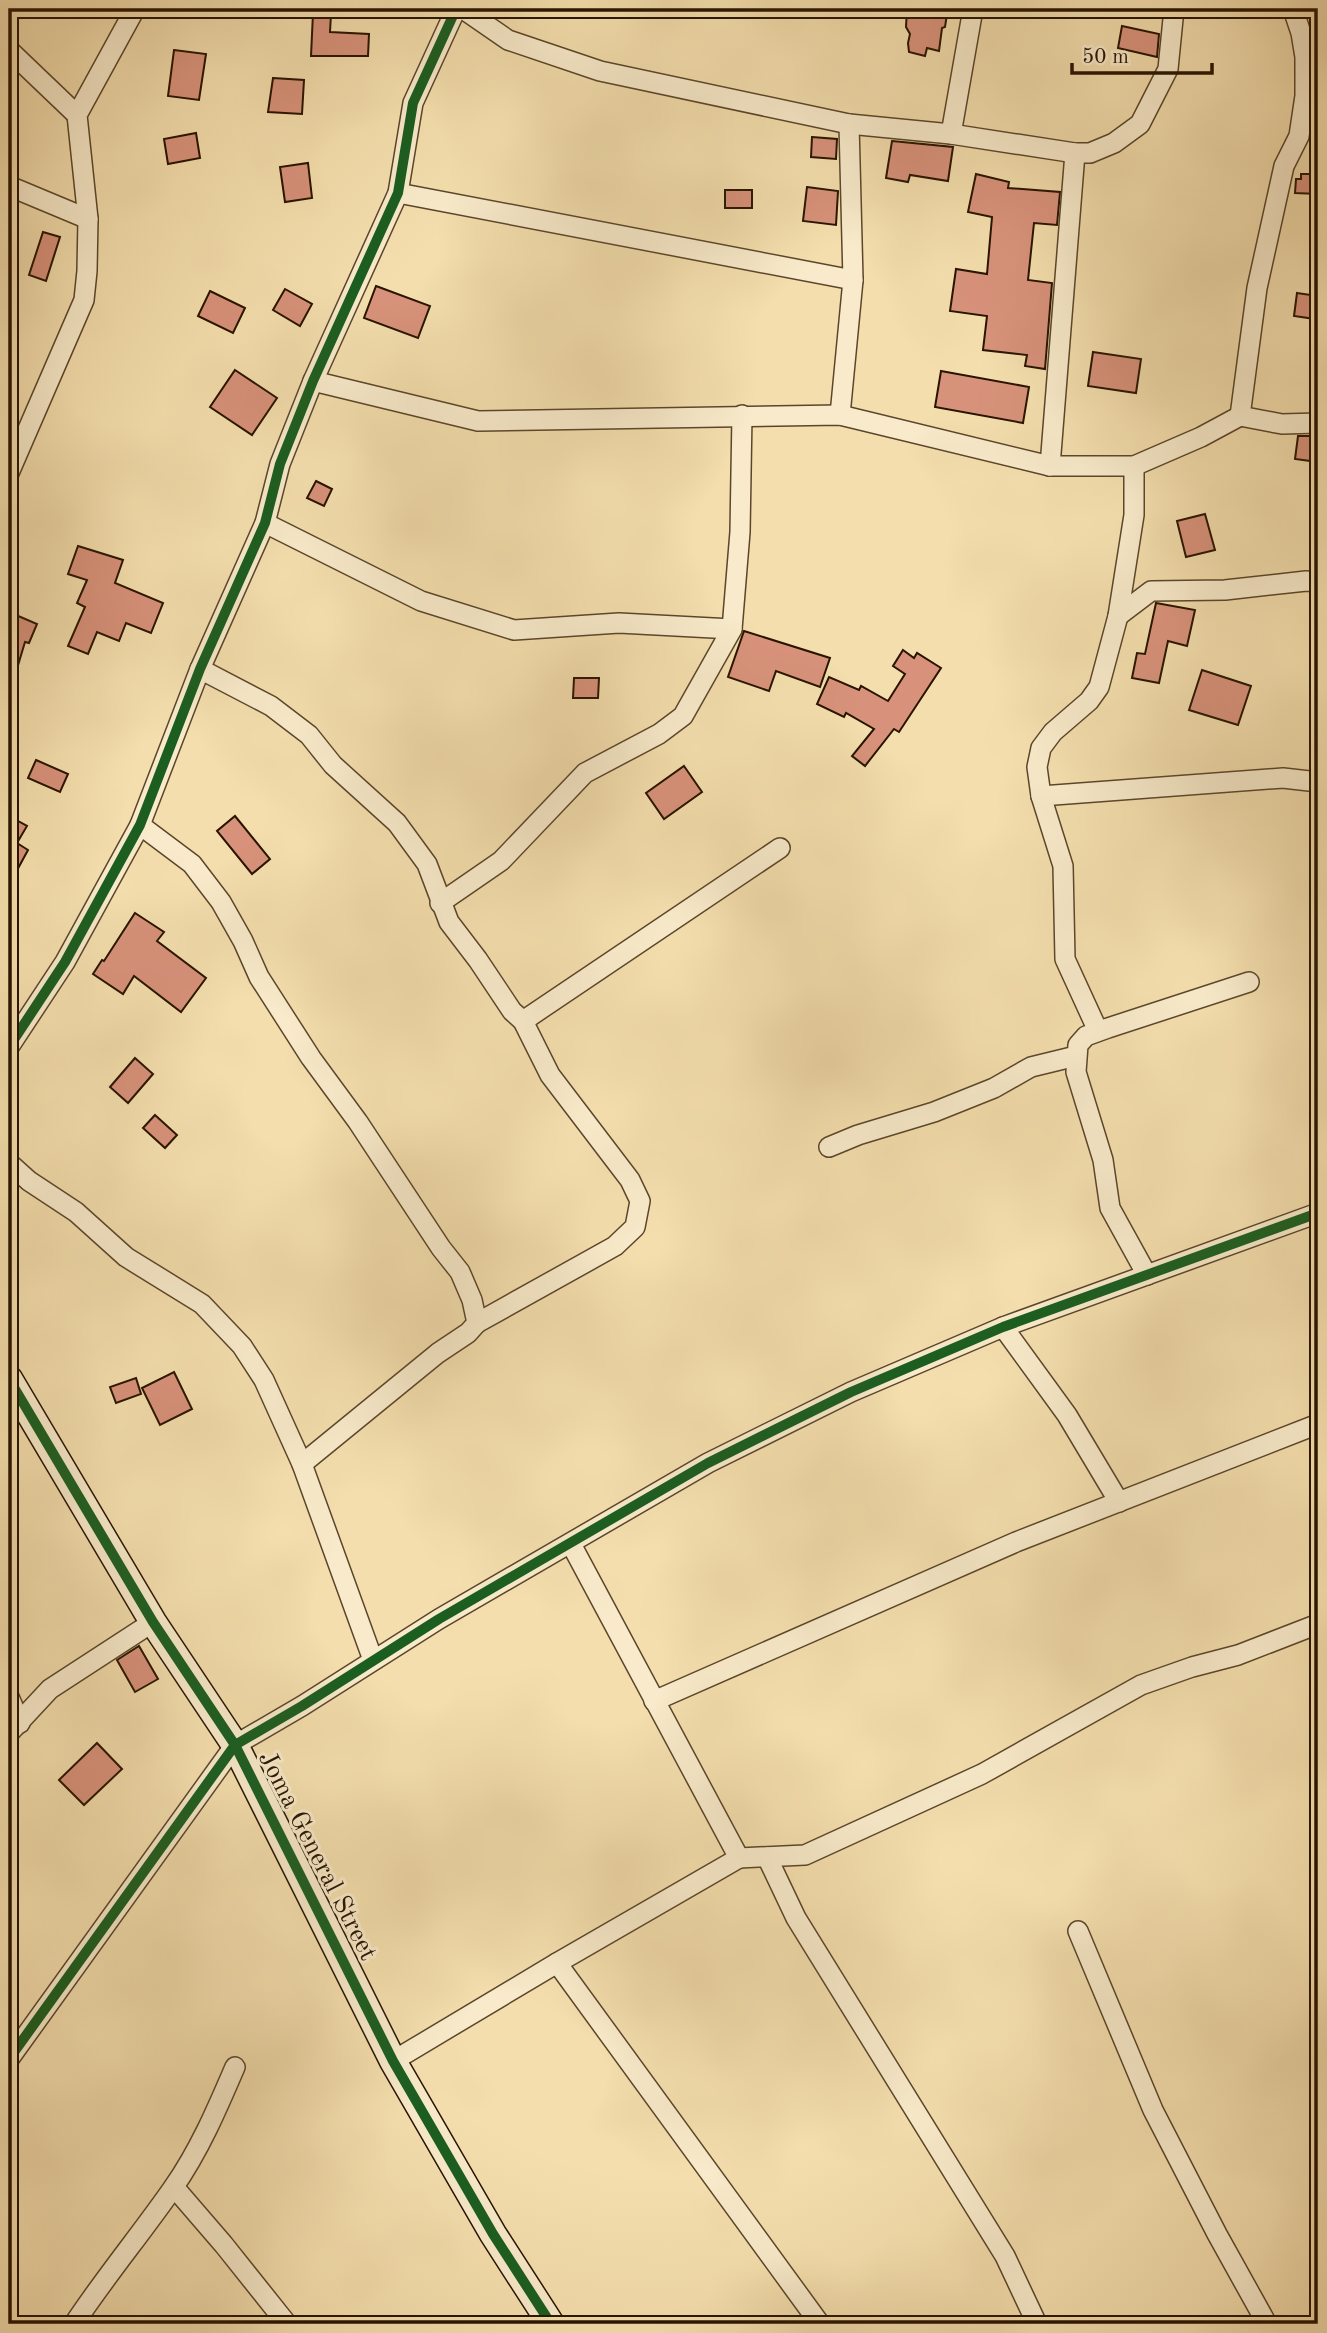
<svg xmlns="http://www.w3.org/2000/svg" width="1327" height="2333" font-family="'Old Standard TT',serif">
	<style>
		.building { fill: #d8927b; stroke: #281400; stroke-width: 2 }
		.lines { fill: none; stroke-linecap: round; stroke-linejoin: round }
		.street-casing { stroke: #5b462b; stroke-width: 22 }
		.secondary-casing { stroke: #281400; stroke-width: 29 }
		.street { stroke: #f8eaca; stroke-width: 19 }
		.secondary { stroke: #f8eaca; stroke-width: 26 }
		.cycleway-casing { stroke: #f8eaca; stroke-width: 15 }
		.cycleway { stroke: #1b5e20; stroke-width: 10 }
		.labels { text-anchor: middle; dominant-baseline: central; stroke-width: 6; stroke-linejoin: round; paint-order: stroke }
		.street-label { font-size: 26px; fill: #281400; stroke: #f8eaca }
	</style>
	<rect width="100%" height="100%" fill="#f4dead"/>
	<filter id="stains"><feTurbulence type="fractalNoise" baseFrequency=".00286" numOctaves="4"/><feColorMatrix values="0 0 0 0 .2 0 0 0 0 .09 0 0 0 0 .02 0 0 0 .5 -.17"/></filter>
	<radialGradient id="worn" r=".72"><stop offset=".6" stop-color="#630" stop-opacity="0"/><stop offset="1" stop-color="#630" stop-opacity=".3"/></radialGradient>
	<g class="building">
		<path d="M907,9H936L947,14L945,27L942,28L939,51L927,48L925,56L909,52L908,43L910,34L906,27Z"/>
		<path d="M313,13L331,14L330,32L369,34L368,56H311Z"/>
		<path d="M1122,26L1159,34L1157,57L1118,48Z"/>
		<path d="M174,50L206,54L199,100L168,96Z"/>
		<path d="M273,78L304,80L302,114L268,112Z"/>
		<path d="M196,133L200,158L168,164L164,139Z"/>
		<path d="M812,137L837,139L836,159L811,157Z"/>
		<path d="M892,141L953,147L948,181L910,175L908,182L886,178Z"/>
		<path d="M308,163L312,198L285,202L280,167Z"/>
		<path d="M976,174L1009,182L1008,188L1060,192L1057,225L1034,223L1028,280L1052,283L1045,369L1025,366L1027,355L983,350L987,316L950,311L956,269L987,274L992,217L968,212Z"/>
		<path d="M1301,174H1318V194L1295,193L1296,179H1301Z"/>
		<path d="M807,187L838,191L836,225L803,221Z"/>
		<rect x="725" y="190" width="27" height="18"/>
		<path d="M43,232L60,237L46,281L29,275Z"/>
		<path d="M376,286L430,306L418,338L364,318Z"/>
		<path d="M285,289L312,304L300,326L273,310Z"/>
		<path d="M210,291L245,308L233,333L198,316Z"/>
		<path d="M1297,293L1318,296L1315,319L1294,316Z"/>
		<path d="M1093,352L1141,359L1136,393L1088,386Z"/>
		<path d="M235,370L277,398L252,435L210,407Z"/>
		<path d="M941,371L1029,387L1023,423L935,407Z"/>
		<path d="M1298,436H1318V462L1295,459Z"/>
		<path d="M316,481L332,489L324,506L307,498Z"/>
		<path d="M1205,514L1215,550L1186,557L1177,521Z"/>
		<path d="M78,546L123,560L115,583L163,603L151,633L126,623L119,641L97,632L88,654L68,646L85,607L77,603L87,580L68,574Z"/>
		<path d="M1156,603L1195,610L1187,646L1168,641L1159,683L1132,678L1137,653L1145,654Z"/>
		<path d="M9,612L37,624L29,643L25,642L13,682H9Z"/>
		<path d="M744,631L830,658L820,687L776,671L769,691L728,677Z"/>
		<path d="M903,650L914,658L917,653L941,668L899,732L894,729L865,766L852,756L874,729L846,713L844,717L817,704L829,677L859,690L861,686L888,701L905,674L893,666Z"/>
		<path d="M1202,670L1251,686L1238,725L1189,710Z"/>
		<path d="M574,678H599L598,698H573Z"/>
		<path d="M36,760L68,774L60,792L28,778Z"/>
		<path d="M684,766L702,792L664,819L646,793Z"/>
		<path d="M9,816L27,826L17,843L28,850L9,885Z"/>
		<path d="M235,816L270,859L252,874L217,831Z"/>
		<path d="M135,913L164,932L157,941L206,978L181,1012L134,976L123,994L93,974L102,960L104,961Z"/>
		<path d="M135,1058L153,1074L128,1103L110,1087Z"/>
		<path d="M155,1115L177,1135L165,1148L143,1128Z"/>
		<path d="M174,1372L192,1409L160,1425L142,1388Z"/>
		<path d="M136,1378L141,1394L116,1403L110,1387Z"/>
		<path d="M139,1646L158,1679L135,1692L117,1660Z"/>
		<path d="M97,1743L122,1769L84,1805L59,1780Z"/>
	</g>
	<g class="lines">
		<defs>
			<g id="street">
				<path d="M463,9L508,40L600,71L849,124L951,134L1075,153H1090L1114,143L1140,124L1168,69L1174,9"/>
				<path d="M9,50L77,115"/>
				<path d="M951,134L973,9"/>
				<path d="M9,186L88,219"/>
				<path d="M398,193L853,280"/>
				<path d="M313,381L478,421L840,415L1050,466H1134L1201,437L1240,416L1282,424L1318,423"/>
				<path d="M840,415L853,280L849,124"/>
				<path d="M1240,416L1257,288L1284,166L1299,136L1305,96V57L1301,33L1293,9"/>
				<path d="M1050,466L1075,153"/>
				<path d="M9,473L84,300L87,271L88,219L77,115L135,9"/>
				<path d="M265,523L421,601L514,630L619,623L732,629"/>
				<path d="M1118,616L1151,591L1225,590L1306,581L1318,582"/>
				<path d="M200,669L271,706L309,735L333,765L397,823L427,864L449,922L478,960L512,1011L523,1021L550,1075L630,1180L640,1201L635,1227L615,1246L477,1323"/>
				<path d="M1041,796L1283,778L1318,782"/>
				<path d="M140,825L192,864L221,902L243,941L259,977L311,1058L358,1122L441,1248L460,1272L472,1300L477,1323L468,1333L438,1353L302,1464"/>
				<path d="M440,903L501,861L585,773L659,734L683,716L732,629L740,532L742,415"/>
				<path d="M523,1021L780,848"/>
				<path d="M1098,1031L1065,959L1063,866L1041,796L1037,767L1041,748L1053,732L1089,701L1099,687L1118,616L1134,515V466"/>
				<path d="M9,1047L65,962L140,825L200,669L265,523L280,464L313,381L398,193L413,103L456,9"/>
				<path d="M829,1147L858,1135L934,1112L994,1088L1031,1067L1076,1056"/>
				<path d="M9,1163L29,1181L76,1212L126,1257L202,1304L242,1346L264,1380L302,1464L373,1660"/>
				<path d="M1147,1275L1110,1208L1103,1160L1076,1072L1078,1045L1086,1036L1108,1028L1249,982"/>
				<path d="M1003,1327L1067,1415L1119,1502"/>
				<path d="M9,1697L20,1723"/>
				<path d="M654,1701L1016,1542L1318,1424"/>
				<path d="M9,1733L50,1689L153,1622"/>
				<path d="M767,1857L796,1918L1005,2256L1037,2324"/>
				<path d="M739,1858L805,1855L982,1774L1141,1685L1192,1667L1238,1655L1318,1624"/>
				<path d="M1078,1931L1153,2110L1217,2234L1267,2324"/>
				<path d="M557,1963L820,2324"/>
				<path d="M9,2059L235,1745L302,1706L439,1619L708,1463L851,1392L1003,1327L1318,1213"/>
				<path d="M393,2061L557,1963L739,1858L571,1544"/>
				<path d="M174,2187L224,2245L287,2324"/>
				<path d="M74,2324C105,2277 141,2234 173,2188C199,2151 217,2109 235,2067"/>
			</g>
			<path id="secondary" d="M9,1379L153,1622L235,1745L393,2061L493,2234L551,2324"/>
		</defs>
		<use href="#street" class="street-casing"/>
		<use href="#secondary" class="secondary-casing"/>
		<use href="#street" class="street"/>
		<use href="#secondary" class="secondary"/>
		<defs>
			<g id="cycleway">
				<path d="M9,1047L65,962L140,825L200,669L265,523L280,464L313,381L398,193L413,103L456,9"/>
				<path d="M9,1379L153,1622L235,1745L393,2061L493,2234L551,2324"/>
				<path d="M9,2059L235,1745L302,1706L439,1619L708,1463L851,1392L1003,1327L1318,1213"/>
			</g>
		</defs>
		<use href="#cycleway" class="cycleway-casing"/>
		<use href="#cycleway" class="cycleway"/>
	</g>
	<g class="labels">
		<g class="street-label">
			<text transform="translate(317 1856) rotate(63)">Joma General Street</text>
		</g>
	</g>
	<rect width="1327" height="2333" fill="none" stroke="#f4dead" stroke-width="35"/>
	<rect x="10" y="10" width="1306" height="2312" fill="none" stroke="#281400" stroke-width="3.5"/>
	<rect x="18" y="18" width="1292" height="2298" fill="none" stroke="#281400" stroke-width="2"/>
	<path d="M1072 63v10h140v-10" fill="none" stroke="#281400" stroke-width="3.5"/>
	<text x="1082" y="63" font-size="21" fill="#281400" stroke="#f8eaca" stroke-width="5" paint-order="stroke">50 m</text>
	<rect width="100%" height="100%" filter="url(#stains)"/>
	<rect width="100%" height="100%" fill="url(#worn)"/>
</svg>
